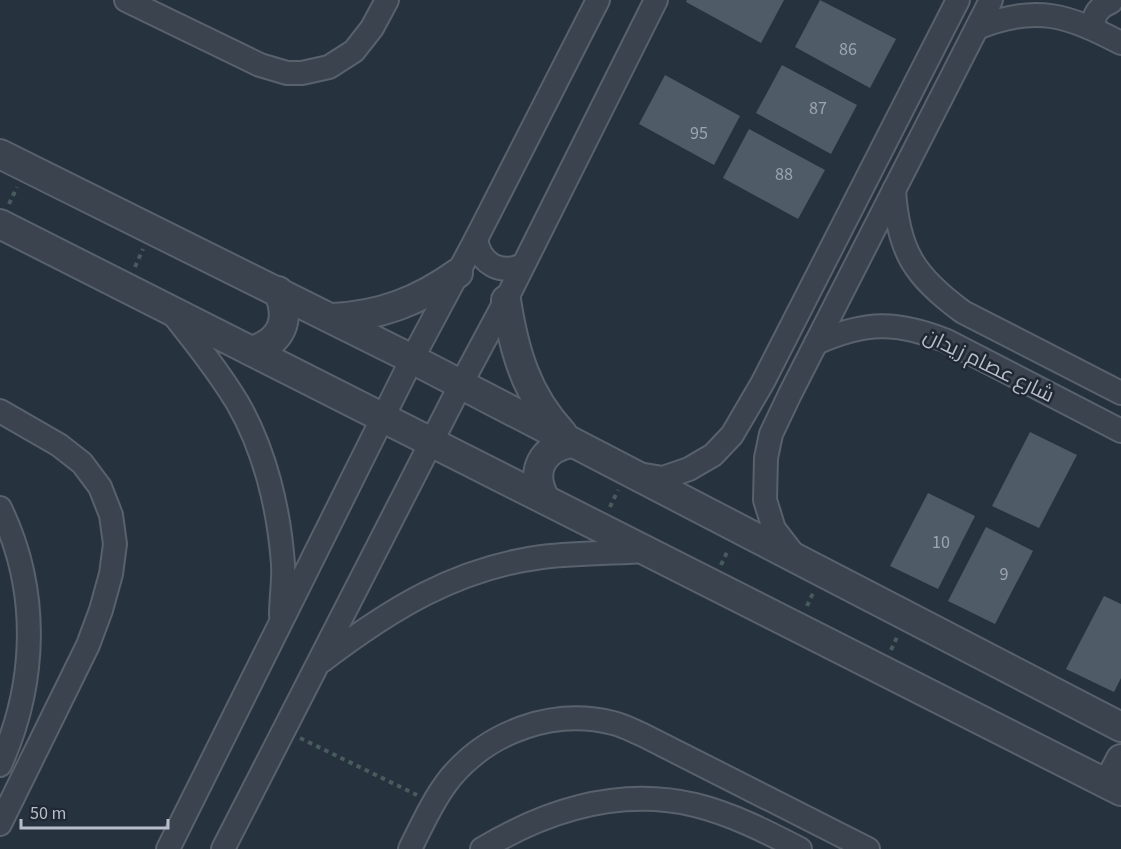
<svg xmlns="http://www.w3.org/2000/svg" width="1121" height="849" font-family="'Source Sans 3',Cairo,sans-serif">
	<style>
		.building { fill: #505b68 }
		.lines { fill: none; stroke-linecap: round; stroke-linejoin: round }
		.minor-casing { stroke: #58616c; stroke-width: 26 }
		.tertiary-casing { stroke: #58616c; stroke-width: 32 }
		.path { stroke: #485c5e; stroke-width: 4; stroke-dasharray: 4.5 4.5; stroke-linecap: butt }
		.minor { stroke: #3a434e; stroke-width: 22 }
		.tertiary { stroke: #3a434e; stroke-width: 28 }
		.labels { text-anchor: middle; dominant-baseline: central; stroke-width: 5; stroke-linejoin: round; paint-order: stroke }
		.number-label { font-size: 18px; fill: #9da5b1 }
		.street-label { font-size: 21px; fill: #b7bec9; stroke: #1f2833 }
	</style>
	<rect width="100%" height="100%" fill="#26323e"/>
	<g class="building">
		<path d="M687,0H784L761,43L686,2Z"/>
		<path d="M820,0L896,39L870,88L795,47Z"/>
		<path d="M782,65L857,105L831,154L756,113Z"/>
		<path d="M665,75L740,116L714,165L639,124Z"/>
		<path d="M749,129L825,170L798,219L723,178Z"/>
		<path d="M1030,432L1077,455L1039,528L992,506Z"/>
		<path d="M928,493L975,516L938,589L890,566Z"/>
		<path d="M986,527L1033,551L995,624L948,601Z"/>
		<path d="M1104,596L1121,604V678L1114,692L1066,669Z"/>
	</g>
	<g class="lines">
		<defs>
			<g id="minor">
				<path d="M126,0L260,65L287,73H302L329,67L354,51L372,28L387,0"/>
				<path d="M977,28C1036,4 1067,15 1121,43"/>
				<path d="M1094,29C1092,16 1098,7 1111,2"/>
				<path d="M894,190C898,251 914,276 963,312L1121,393"/>
				<path d="M476,239C480,264 500,275 523,265"/>
				<path d="M172,313C195,342 218,371 237,402C265,450 279,509 283,564C284,581 281,598 281,615"/>
				<path d="M816,343C866,321 897,321 947,341L1121,431"/>
				<path d="M0,411L59,445L82,463L100,487L111,515L115,544L111,574L101,610L88,645L0,824"/>
				<path d="M638,474L663,478L689,469L713,455L732,435L763,382L958,0"/>
				<path d="M0,508C40,590 37,683 0,765"/>
				<path d="M794,555L774,529L765,500L766,458L771,434L790,394L991,0"/>
				<path d="M322,661C389,610 456,568 542,557C577,553 612,553 647,551"/>
				<path d="M168,849L412,359L476,239L598,0"/>
				<path d="M223,849L461,384L506,300L656,0"/>
				<path d="M410,849C422,825 434,798 451,777C490,731 554,708 613,723C623,725 633,731 643,735L868,849"/>
				<path d="M482,849C547,810 619,787 695,805C732,814 767,832 800,849"/>
			</g>
			<g id="tertiary">
				<path d="M0,154L412,359L1121,727"/>
				<path d="M0,224L1121,791"/>
				<path d="M506,300C514,351 526,394 562,433"/>
				<path d="M332,318C380,316 419,301 458,273"/>
				<path d="M251,351C282,342 291,320 278,291"/>
				<path d="M545,499C530,472 541,448 572,443"/>
				<path d="M1108,784L1121,759"/>
			</g>
		</defs>
		<use href="#minor" class="minor-casing"/>
		<use href="#tertiary" class="tertiary-casing"/>
		<g class="path">
			<path d="M9,204L17,187"/>
			<path d="M135,267L143,249"/>
			<path d="M610,507L618,490"/>
			<path d="M721,565L728,550"/>
			<path d="M807,606L814,591"/>
			<path d="M891,650L898,635"/>
			<path d="M300,738L417,795"/>
		</g>
		<use href="#minor" class="minor"/>
		<use href="#tertiary" class="tertiary"/>
	</g>
	<g class="labels">
		<g class="number-label">
			<text x="848" y="49">86</text>
			<text x="818" y="108">87</text>
			<text x="699" y="133">95</text>
			<text x="784" y="174">88</text>
			<text x="941" y="542">10</text>
			<text x="1004" y="574">9</text>
		</g>
		<g class="street-label">
			<text transform="translate(989 365) rotate(26)">شارع عصام زيدان</text>
		</g>
	</g>
	<path d="M21 819v9h147v-9" fill="none" stroke="#b7bec9" stroke-width="3"/>
	<text x="30" y="819" font-size="18" fill="#b7bec9" stroke="#1f2833" stroke-width="4.5" paint-order="stroke">50 m</text>
</svg>
